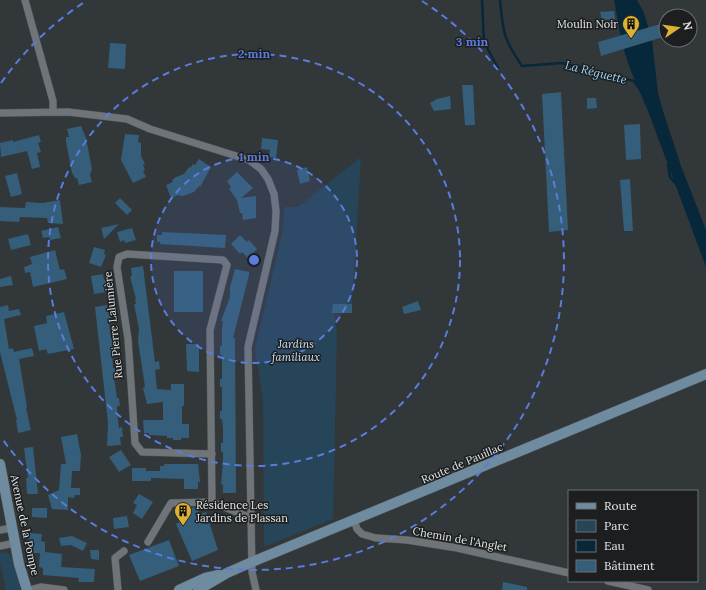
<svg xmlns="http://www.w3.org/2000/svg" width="706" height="590" font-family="Lora,serif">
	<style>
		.green { fill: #274558 }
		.water { fill: #07283b }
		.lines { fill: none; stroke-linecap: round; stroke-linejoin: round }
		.stream { stroke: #07283b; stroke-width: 2.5 }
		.building { fill: #345e79 }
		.street-casing { stroke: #4f5255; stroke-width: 8 }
		.secondary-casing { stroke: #4f5255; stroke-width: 11 }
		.street { stroke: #6f7478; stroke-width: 7 }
		.secondary { stroke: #6e8b9f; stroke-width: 10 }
		.ring { fill: none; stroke: #597cdd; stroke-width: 2; stroke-dasharray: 7 5 }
		.labels { text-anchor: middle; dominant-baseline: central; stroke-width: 3; stroke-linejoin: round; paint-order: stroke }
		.poi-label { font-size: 11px; fill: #e4e7e9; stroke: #1c1e1f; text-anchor: end }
		.street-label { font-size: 11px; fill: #e4e7e9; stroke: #1c1e1f }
		.park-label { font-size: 11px; font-style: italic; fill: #c9e3f6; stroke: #1c1e1f }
		.water-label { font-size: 12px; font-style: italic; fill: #9dd2f7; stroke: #1c1e1f }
		.centre { fill: #597cdd; stroke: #1c1e1f; stroke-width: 2 }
		.ring-label { font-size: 12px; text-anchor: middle; font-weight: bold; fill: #597cdd; stroke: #1c1e1f; stroke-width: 3; stroke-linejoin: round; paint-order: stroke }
	</style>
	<rect width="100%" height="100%" fill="#32373a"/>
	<g class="green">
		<path d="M361,157L352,304H333L337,334L333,519L264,547L263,401L255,349L283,230L284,207H298Z"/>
		<path d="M7,552L13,558L21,590H6L0,563V553Z"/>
	</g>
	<path class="water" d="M614,0H637L644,13L652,40L658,93L664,114L681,166L706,230V267L648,111L630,69L622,44Z"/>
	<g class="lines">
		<g class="stream">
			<path d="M482,0L484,42L498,68"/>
			<path d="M500,0C503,32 503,38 522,66L562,63L634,81L641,91"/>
			<path d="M668,165L670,177L676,184"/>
		</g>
	</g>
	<g class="building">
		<path d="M614,11L615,19L602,20L600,12Z"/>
		<path d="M664,23L663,37L601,56L598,42Z"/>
		<path d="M110,43L126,44L125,69L108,68Z"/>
		<path d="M462,85H473L475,125H465Z"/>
		<path d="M561,92L568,230L549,232L542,94Z"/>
		<path d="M450,96L451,109L434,111L430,103L437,99Z"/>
		<path d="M587,98H596L597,108L587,109Z"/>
		<path d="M640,124L641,159L626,160L624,125Z"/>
		<path d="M81,126L86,138L92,169L90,175L92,182L79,185L77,178H75L72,173L66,142V137H69L67,129Z"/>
		<path d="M125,134L139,135L138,142L141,143V156L145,164L143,165L145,170L143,171L146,177L133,183L121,160Z"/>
		<path d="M39,135L41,142L38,143L41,152L37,153L40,167L32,169L27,151L1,157L0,143L13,140V142Z"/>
		<path d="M262,138L278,140L276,158L269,157L270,150L261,149Z"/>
		<path d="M199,159L211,167L200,187L199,186L194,192L183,196L178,195L171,198L166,185L173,182L172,180L176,177L184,174L189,167L190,168L193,164L195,165Z"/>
		<path d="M307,167L310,181L300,184L297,170Z"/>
		<path d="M237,172L253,188L241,198L256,196V218L243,220L242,213H240L237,200L232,193L229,189L231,187L227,181Z"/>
		<path d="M17,173L22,194L11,197L5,176Z"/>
		<path d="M630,179L633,231H624L620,180Z"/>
		<path d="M120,198L132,210L127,215L115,203Z"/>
		<path d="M60,200L63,224L48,223L47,218L20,217L19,222L0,221V207L25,208L26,202L43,203Z"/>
		<path d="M119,224L104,239L101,228Z"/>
		<path d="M58,227L61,238L50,240L49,237L43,238L41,231Z"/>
		<path d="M132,228L136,240L125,243L124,240L120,242L117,232Z"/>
		<path d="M162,232L226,235L225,248L160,244V242H157V235H162Z"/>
		<path d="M28,234L31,245L11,250L8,239Z"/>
		<path d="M240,235L247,242L249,240L257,249L248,258L242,252L240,254L231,244Z"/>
		<path d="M94,247L105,250L104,254L106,255L101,267L89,263Z"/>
		<path d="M55,250L60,270L64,269L67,279L33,287L30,272L25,273L24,267L32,264L30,257Z"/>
		<path d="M143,266L155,362L159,361L160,369L155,370L157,389L171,390V384H184V406H182V424H189V438H181V440H173V438H167V436L149,435V433H144L143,420H163V402L147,404L143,388L145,387L138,341L139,329L134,304H136L135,299H136L130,277L132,276L131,268Z"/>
		<path d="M235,269L249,272V275L233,338H235L236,493H223V484L221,485L223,460V452H221V443H223V428L222,419H220V411H222V387H220V379H222V355H220V346H222V328L223,321H221L230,297V287Z"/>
		<rect x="174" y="271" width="29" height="41"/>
		<path d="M103,274L104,280L106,279L108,287H105L106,292L94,294L91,276Z"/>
		<path d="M11,276L13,285L0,287V279Z"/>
		<path d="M418,301L421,310L404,314L402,307Z"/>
		<path d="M333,304H352V313H332Z"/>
		<path d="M8,305L9,311L19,309L21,315L4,319L9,349L13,348L14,352L32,348L34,356L19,359L27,407L26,408L31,430L18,433L16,420H17L0,352V307Z"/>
		<path d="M107,305L108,311H110L111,318H109V323L111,339L113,338L114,347H111L112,352L113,368H116L117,376H114L117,398H119L120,406H117V411L119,428L122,427L123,437H120L121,445L107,446L108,423L95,307Z"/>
		<path d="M64,312L74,349L48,354L46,349L39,351L34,326L47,323L46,316Z"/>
		<path d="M186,344H199V372L187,371Z"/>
		<path d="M77,434L81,455L80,471H72L71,488H80V495H75L74,498L68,497V510L52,509L48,495L59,490L61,464H66L61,437Z"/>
		<path d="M33,447L38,494H27L26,478H28L24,448Z"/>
		<path d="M121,450L131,465L119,472L109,457Z"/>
		<path d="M164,464H198L200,482H198V489H184V479L151,478V481H132V468H146V471H160V466H164Z"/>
		<path d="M139,494L153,502L142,519L133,513L137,505L133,503Z"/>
		<path d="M200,507L198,515L206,512L218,550L192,561L176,524L186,519L187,508Z"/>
		<path d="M32,508H47V518L32,517Z"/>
		<path d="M127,516L129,527L114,529L113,518Z"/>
		<path d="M30,533L42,534L41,541L45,542V552L62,554L61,567L95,569L94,582H78L79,578L43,575V568L39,567L40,553H33L34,543L29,542Z"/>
		<path d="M72,536L87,543L83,551L71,545L61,546L59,538Z"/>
		<path d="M169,540L179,566L140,581L129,555Z"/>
		<path d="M90,550H99V560L91,559Z"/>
		<path d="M503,582L527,587V590H502Z"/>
	</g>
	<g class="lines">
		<defs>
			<g id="street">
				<path d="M25,0L53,101V112"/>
				<path d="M0,113L68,112L127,119L150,129L249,160L261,169L268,179L274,194L276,211L275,231L248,347L252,572L256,590"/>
				<path d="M212,454L142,452L135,443L128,339L117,267L119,257L127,254L223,260L227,265L210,330L212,502L251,518"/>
				<path d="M354,520L357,529L362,534L376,538L407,540L457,548L569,573"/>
				<path d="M0,530L12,528"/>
				<path d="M148,542L171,503L212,502"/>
				<path d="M0,546L15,543"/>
				<path d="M608,581L648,590"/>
				<path d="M30,590L41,587L64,590"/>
				<path d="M118,590L115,558L124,551"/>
			</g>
			<g id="secondary">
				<path d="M0,464L19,564L27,590"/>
				<path d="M179,590L205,578L219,575"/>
				<path d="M198,590L227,573L252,562L706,374"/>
			</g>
		</defs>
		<use href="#street" class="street-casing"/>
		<use href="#secondary" class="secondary-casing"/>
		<use href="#street" class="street"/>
		<use href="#secondary" class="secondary"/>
	</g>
	<circle cx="254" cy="260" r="103" fill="#597cdd" fill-opacity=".12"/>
	<g class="ring">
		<circle cx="254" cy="260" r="103"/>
		<circle cx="254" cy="260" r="206"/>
		<path d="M1 83A309 309 0 0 1 86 1M422 1A309 309 0 1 1 1 437"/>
	</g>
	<defs>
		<symbol id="building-pin" viewBox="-11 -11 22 30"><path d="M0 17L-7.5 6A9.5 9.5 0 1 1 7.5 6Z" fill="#ddb133" stroke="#1c1e1f"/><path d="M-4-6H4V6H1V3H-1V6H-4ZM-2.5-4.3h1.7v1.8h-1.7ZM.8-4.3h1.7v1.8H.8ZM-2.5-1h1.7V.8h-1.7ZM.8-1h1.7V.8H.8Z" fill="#111"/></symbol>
	</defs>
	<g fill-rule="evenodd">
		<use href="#building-pin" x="621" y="14" width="20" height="27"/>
		<use href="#building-pin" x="173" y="501" width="20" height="27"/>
	</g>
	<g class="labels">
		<g class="poi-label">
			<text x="618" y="24">Moulin Noir</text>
			<text x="196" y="505" text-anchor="start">Résidence Les<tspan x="196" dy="13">Jardins de Plassan</tspan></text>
		</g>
		<g class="street-label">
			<text transform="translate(113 325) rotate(-96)">Rue Pierre Lalumière</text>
			<text transform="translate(462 463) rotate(-23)">Route de Pauillac</text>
			<text transform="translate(25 525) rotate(78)">Avenue de la Pompe</text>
			<text transform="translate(460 539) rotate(10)">Chemin de l'Anglet</text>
		</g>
		<g class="park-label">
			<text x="296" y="344">Jardins<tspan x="296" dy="13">familiaux</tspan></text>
		</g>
		<g class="water-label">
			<text transform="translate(596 72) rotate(14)">La Réguette</text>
		</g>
	</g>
	<circle cx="254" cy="260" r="6" class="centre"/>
	<g class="ring-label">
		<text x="472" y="46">3 min</text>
		<text x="254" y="58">2 min</text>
		<text x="254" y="161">1 min</text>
	</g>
	<rect x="568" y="490" width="130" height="92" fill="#1c1e1f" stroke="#6c6e70"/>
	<rect x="576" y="503" width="20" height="6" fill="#6e8b9f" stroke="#6c6e70"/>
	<text x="604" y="510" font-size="12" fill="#e4e7e9">Route</text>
	<rect x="576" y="520" width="20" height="12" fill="#274558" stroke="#6c6e70"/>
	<text x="604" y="530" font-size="12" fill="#e4e7e9">Parc</text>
	<rect x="576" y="540" width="20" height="12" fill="#07283b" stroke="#6c6e70"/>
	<text x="604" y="550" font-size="12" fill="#e4e7e9">Eau</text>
	<rect x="576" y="560" width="20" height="12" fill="#345e79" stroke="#6c6e70"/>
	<text x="604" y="570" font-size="12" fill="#e4e7e9">Bâtiment</text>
	<g transform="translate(678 28) rotate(77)"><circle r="19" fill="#1c1e1f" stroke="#6c6e70"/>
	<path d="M0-3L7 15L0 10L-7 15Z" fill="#ddb133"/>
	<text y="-6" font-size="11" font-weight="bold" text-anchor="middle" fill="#e4e7e9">N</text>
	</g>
</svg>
